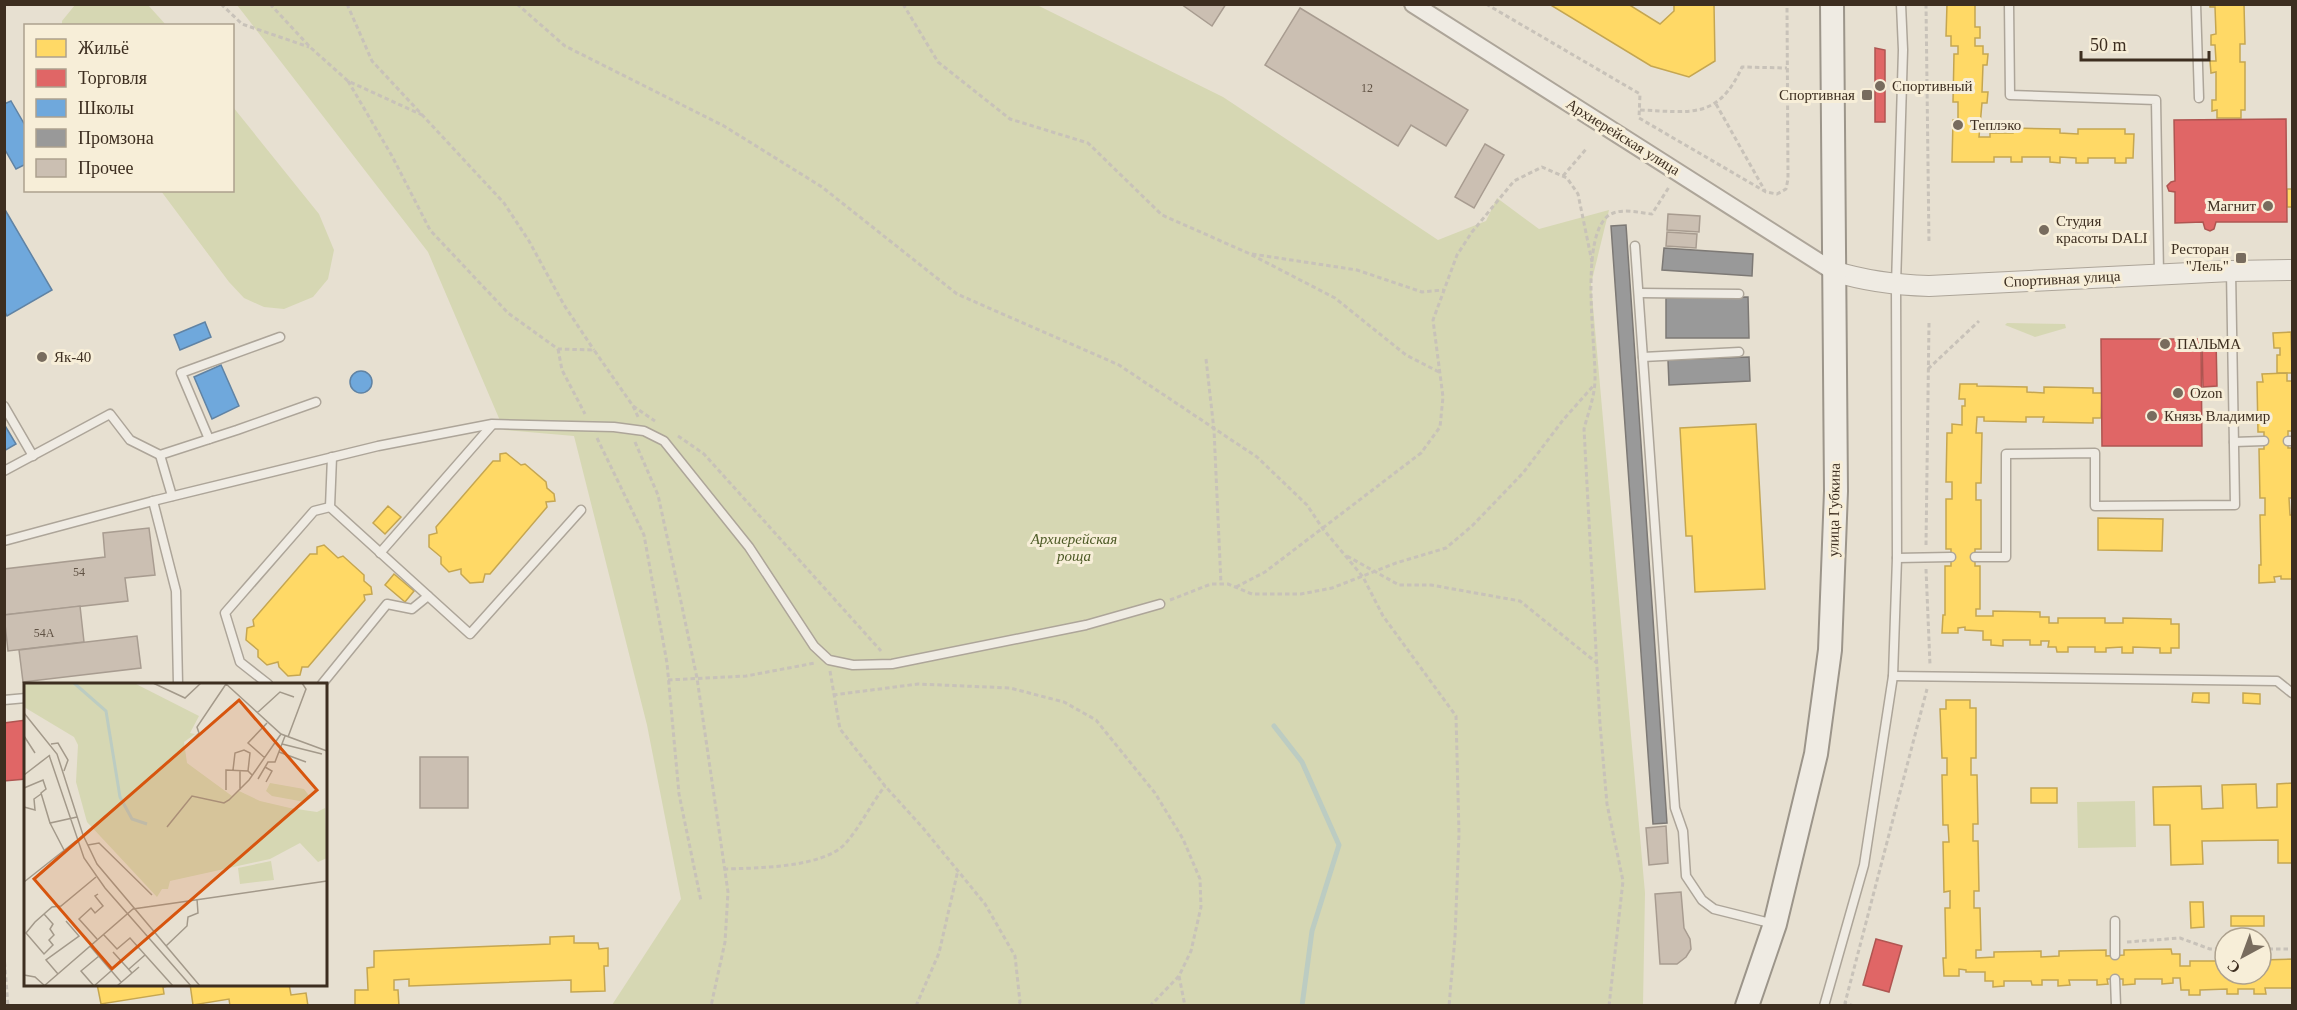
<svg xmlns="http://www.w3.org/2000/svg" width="2297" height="1010" font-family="Georgia,serif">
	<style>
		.green { fill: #d6d7b3 }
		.homes { fill: #ffd966; stroke: #c5a651; stroke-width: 1.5 }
		.shops { fill: #e06666; stroke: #af5551; stroke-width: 1.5 }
		.schools { fill: #6fa8dc; stroke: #6083a4; stroke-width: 1.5 }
		.industry { fill: #999; stroke: #7d7975; stroke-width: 1.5 }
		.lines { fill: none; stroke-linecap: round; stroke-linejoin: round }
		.stream { stroke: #bcccc2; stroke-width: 5 }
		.building { fill: #cbbfb2; stroke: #a89c90; stroke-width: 1.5 }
		.service-casing { stroke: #ada599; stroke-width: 11 }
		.minor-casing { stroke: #ada599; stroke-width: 20 }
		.tertiary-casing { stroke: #ada599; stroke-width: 22 }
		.secondary-casing { stroke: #9c958a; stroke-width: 26 }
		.path { stroke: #c8c2b9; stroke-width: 3; stroke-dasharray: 4.5 3; stroke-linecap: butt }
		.service { stroke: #efebe3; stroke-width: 8 }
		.minor { stroke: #efebe3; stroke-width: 16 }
		.tertiary { stroke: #efebe3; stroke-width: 20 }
		.secondary { stroke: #efebe3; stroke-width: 22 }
		.poi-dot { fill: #786c5e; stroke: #f7eed8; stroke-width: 2 }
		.labels { text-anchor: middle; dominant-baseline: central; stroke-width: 6; stroke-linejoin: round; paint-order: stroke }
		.number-label { font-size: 12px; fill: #605244 }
		.poi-label { font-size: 15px; fill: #3d2e20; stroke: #f7eed8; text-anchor: start }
		.street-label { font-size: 15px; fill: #3d2e20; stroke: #f7eed8 }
		.park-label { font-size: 15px; font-style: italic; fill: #4d5a26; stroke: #f7eed8 }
		.inset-river { fill: none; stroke: #bcccc2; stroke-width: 3 }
		.inset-road { fill: none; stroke: #a3998a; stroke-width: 1.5 }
		.view { fill: #d7550e; fill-opacity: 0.15; stroke: #d7550e; stroke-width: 3 }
		.inset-edge { fill: none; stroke: #3d2e20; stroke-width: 3 }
	</style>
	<rect width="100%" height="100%" fill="#e7e0d1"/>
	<g class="green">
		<path d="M75,5H148L166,25H62V21Z"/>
		<path d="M237,5H1037L1223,97L1438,240L1486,221L1497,198L1539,229L1609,210L1591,284L1645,893L1643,1005H612L681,899L647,725L574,436L504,430L428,252Z"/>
		<path d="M233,107L319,214L334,250L328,279L313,297L284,309L264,307L244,298L229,282L161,191L232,190Z"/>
		<path d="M2007,323L2065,324L2066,328L2035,337L2005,325Z"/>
		<path d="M2135,801L2136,847L2078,848L2077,802Z"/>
	</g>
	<g class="homes">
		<path d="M1549,4H1628L1660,24L1674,11V4H1714L1715,61L1689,77L1651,66Z"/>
		<path d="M1947,4H1975V27H1980V38H1975V46H1983V54H1988L1987,65H1983L1982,92H1988L1987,103H1982L1979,137H1990V133H2013V128L2060,129V133L2078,134V129H2125V134H2134L2133,158H2126V163H2115V158H2088V163H2076V158L2060,157V163L2050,162V157H2022V162H2011V157H1994V162H1952L1953,120H1958V102H1953L1954,54H1958V46H1951V36H1946Z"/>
		<path d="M2210,4H2244L2245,44H2240V62H2245V110H2241V118H2217V110L2212,111V100H2216V72L2211,73L2210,61H2216L2215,45H2211V35L2216,34L2215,7H2210Z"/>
		<rect x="2287" y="189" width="5" height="18"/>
		<path d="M2291,332L2292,373H2277V355H2280V348H2274L2273,333Z"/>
		<path d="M2287,373V381H2292V431H2288V448H2292V498H2289L2290,515H2292V579H2281V576L2274,577L2275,582L2259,583V565H2261L2260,515H2265V498H2260L2259,449H2264V432H2258L2257,382H2263L2262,374Z"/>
		<path d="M1960,384H1977V386L2027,387V392L2044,393V387L2093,388V393H2102L2101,418H2093V423L2043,422L2044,417H2026V422L1984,421V417H1977L1976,433H1982L1981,483H1976V500H1981V549H1975V566H1980V609H1976V616H1993V611L2040,612V617H2049V623H2058V618H2105V623H2123V618L2171,619V624H2179V648H2171V653H2160V648L2133,647V653H2122V647L2106,648V652H2095V647H2068V652H2057L2056,647H2048L2049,641H2041V645H2030V640H2003V646L1991,645V640H1983V631L1965,630V627L1958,628V633H1942L1943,615H1945V566H1951V549H1946V499H1952V482H1946L1947,433H1952V424L1962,425V406H1965V399H1959Z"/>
		<path d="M1756,424L1765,589L1695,592L1692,536H1686L1680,428Z"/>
		<path d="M506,453L521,465L525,464L546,482L547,488L554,494L555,501L546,502L547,507L490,574H485L483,582L470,583L461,574V569L449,572L441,564V557L429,547V535L437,533L436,527L493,461H500V454Z"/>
		<path d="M388,506L401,517L385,534L373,523Z"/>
		<path d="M2098,518L2163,519L2162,551L2098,550Z"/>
		<path d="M324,545L338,558L343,556L364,575V581L371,587L372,594L364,595L365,600L308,667H302L300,675L288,676L279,667L278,662L267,665L258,657V650L246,640L247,628L254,626L253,620L310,554H317V547Z"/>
		<path d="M394,574L414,591L405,602L385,585Z"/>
		<path d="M2193,693H2209V703L2192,702Z"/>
		<path d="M2243,693L2260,694V704L2243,703Z"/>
		<path d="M1946,700H1970V708H1976V758H1971V775H1977L1978,824H1973V841H1978L1979,891H1974V908H1980L1981,950H1976V958L1994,957V952L2041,951V957L2059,956V951L2106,950V956L2124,955V950L2171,949L2172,954H2180V966H2190V961H2225V974H2261V960L2292,959V988H2265L2266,994H2254V989H2238V994H2227V989L2200,990V995H2189V990H2181L2180,978H2173V983L2162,984V979H2135V984L2123,985V979H2107L2108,984L2097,985V980H2069L2070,985L2058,986V980H2042V985H2032L2031,981H2004V986L1993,987V981H1985V972H1966V970L1959,969V976H1944L1943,958H1946L1945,908H1950V891L1944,892L1943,842H1949L1948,825H1943L1942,775H1947V758H1942L1940,709H1946Z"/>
		<path d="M2292,783V863H2278V840L2202,841L2203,864L2171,865L2170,825H2154L2153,787L2201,786L2202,809L2223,808L2222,785L2256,784L2257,808L2277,807V784Z"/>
		<rect x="2031" y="788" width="26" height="15"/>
		<path d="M2190,902H2203L2204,927L2191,928Z"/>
		<rect x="2231" y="916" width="33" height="10"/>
		<path d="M574,936V943H598L599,949L608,948V966H604L605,991L571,992V980L409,986V979L394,980V990H398L399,1006H355V990H368L367,968L374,967V951L550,944V937Z"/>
		<path d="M97,984H178L163,987L164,994L101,1004Z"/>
		<path d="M190,984H289L291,995L306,993L308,1006H230L229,999L193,1005Z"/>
	</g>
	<g class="shops">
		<path d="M1875,48L1885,50V122H1875Z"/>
		<path d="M2286,119L2287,222H2216L2214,229L2210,231L2205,229L2203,222L2175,223V192L2169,191L2167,186L2171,182L2175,181L2174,120Z"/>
		<path d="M2202,338H2216L2217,386L2203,387Z"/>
		<path d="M2101,339H2201L2202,446H2102Z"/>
		<path d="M26,720V779L4,781V723Z"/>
		<path d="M1876,939L1902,946L1889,992L1863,985Z"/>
	</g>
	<g class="schools">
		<path d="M11,101L26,127V164L16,169L4,148V104Z"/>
		<path d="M4,208L52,290L7,316L4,310Z"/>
		<path d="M205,322L211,337L180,350L174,335Z"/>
		<path d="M221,365L239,406L212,419L194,377Z"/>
		<circle cx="361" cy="382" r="11"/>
		<path d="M4,424L16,444L4,451Z"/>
	</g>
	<g class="industry">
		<path d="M1626,225L1667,823L1653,824L1611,226Z"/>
		<path d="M1664,248L1753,254L1752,276L1662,270Z"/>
		<path d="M1748,297L1749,338H1666V298Z"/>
		<path d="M1749,357L1750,381L1669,385L1668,360Z"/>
	</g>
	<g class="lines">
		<path class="stream" d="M1274,726L1302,762L1339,845L1312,931L1302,1006"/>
	</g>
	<g class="building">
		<path d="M1181,4H1226L1212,26Z"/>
		<path d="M1300,8L1468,110L1446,146L1411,125L1398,146L1265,65Z"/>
		<path d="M1485,144L1504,155L1474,208L1455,197Z"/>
		<path d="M1668,214L1700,216L1699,232L1667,230Z"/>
		<path d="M1667,232L1697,234L1696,248L1666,246Z"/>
		<path d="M149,528L155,575L125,578L128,601L4,615V569L105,557L103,533Z"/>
		<path d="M80,606L84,642L8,651L4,615Z"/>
		<path d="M137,636L141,668L23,682L19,650Z"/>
		<rect x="420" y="757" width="48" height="51"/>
		<path d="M1666,826L1668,863L1649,865L1646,828Z"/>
		<path d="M1681,892L1684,928L1690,939L1691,949L1686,957L1677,964H1660L1655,894Z"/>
	</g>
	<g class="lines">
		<defs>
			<g id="service">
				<path d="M2009,4L2010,95L2156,100L2159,275"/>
				<path d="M2196,4L2199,98"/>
				<path d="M1635,246L1675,808L1683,831L1686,876L1702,900L1714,909L1774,924"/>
				<path d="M1639,293L1739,294"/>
				<path d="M1643,357L1739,352"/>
				<path d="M4,406L33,456"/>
				<path d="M209,439L181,373L280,337"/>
				<path d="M2288,441H2292"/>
				<path d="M2234,442L2264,441"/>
				<path d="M160,455L172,496"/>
				<path d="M332,457L330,507L470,634L581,510"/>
				<path d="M4,471L110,414L130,440L160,455L237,430L316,402"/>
				<path d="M153,501L176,591L178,684"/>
				<path d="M4,541L153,501L378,446L492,424L614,427L644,431L664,441L749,547L814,646L829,660L853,665L892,664L1086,625L1160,604"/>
				<path d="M380,553L492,425"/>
				<path d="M1975,557H2006V454L2095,453V506L2235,505L2231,271"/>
				<path d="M1897,558L1951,557"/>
				<path d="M1893,676L2277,681L2292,693"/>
				<path d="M268,684L240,662L225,613L314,511L330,507"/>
				<path d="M322,684L387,604L412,609L428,596"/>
				<path d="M4,700L26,698"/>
				<path d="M2115,921V955"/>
				<path d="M2115,979L2116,1006"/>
				<path d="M1824,1006L1864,865L1893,676L1897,558L1896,285L1903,50L1901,4"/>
			</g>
			<path id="minor" d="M1413,4L1833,271"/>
			<path id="tertiary" d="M1833,271C1865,281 1895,285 1929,286L2231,271L2292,270"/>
			<path id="secondary" d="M1747,1006L1775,924L1816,754L1830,650L1836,491L1832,4"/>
		</defs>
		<use href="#service" class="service-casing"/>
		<use href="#minor" class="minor-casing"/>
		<use href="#tertiary" class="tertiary-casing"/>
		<use href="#secondary" class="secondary-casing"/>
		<g class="path">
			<path d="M221,4L242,24L309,47"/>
			<path d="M270,4L311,48L348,81L422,115"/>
			<path d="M347,4L372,61L504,203L529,241L564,305L594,350"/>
			<path d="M517,4L565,46L724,126L822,187L957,294L1119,365L1257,457L1307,505L1323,529L1363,577L1383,616L1456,716L1459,834L1455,937L1449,1006"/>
			<path d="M903,4L938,62L1010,119L1088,143L1162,215L1248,253L1335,298L1406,355L1439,372"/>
			<path d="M1486,4L1640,94L1639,118L1766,192L1777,194L1786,189L1788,179L1787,4"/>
			<path d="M1926,4L1929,244"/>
			<path d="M348,81L392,156L430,230L508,313L558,349L594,350L633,406L639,419"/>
			<path d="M1716,104L1765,191"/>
			<path d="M1640,110C1691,112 1718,120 1742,67L1787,68"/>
			<path d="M1563,176L1587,148"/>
			<path d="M1252,254L1357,270L1422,292L1443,290"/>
			<path d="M558,349L562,370L585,414"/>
			<path d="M1206,359L1214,430L1221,584"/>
			<path d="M1928,369L1979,321"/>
			<path d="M633,406L655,421"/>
			<path d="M678,436L704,454L881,651"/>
			<path d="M597,438L644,535L667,663L679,794L701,901"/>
			<path d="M635,442L658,495L676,578L697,678L728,892L725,942L711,1006"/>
			<path d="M1926,545L1929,322"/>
			<path d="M1347,556L1399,585H1431L1520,601L1597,663"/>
			<path d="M1926,569L1930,665"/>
			<path d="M1236,587L1265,572L1421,453L1440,427L1443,397L1433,320L1457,255L1472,232L1514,181L1542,167L1567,178L1578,194L1592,262"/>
			<path d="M1170,600L1211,584H1228L1252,594H1301L1332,588L1396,563L1446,548L1472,526L1523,473L1563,420L1594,385"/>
			<path d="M830,671L840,729L885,786L923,828L985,904L1015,956L1020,1002L1018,1006"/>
			<path d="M668,680L746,676L815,663"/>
			<path d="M833,695L918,684L1010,688L1064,702L1096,720L1155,793L1183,839L1200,879L1201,907L1191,951L1179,976L1150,1006"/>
			<path d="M724,869C756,868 822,868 845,844C860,827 871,804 885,786"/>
			<path d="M2127,942L2180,938L2210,949H2225"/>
			<path d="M2261,949H2292"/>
			<path d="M4,955L8,1006"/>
			<path d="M1179,976L1185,1006"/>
			<path d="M916,1006L939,953L958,870"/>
			<path d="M1609,1006L1623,881L1607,804L1600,724L1584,429C1588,413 1595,396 1595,379C1596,346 1578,231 1611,214C1623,208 1640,213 1652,214L1669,187"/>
			<path d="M1854,1006L1845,1003L1927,689"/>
		</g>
		<use href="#service" class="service"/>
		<use href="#minor" class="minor"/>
		<use href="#tertiary" class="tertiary"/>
		<use href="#secondary" class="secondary"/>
	</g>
	<g class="poi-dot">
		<circle cx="1880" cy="86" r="6"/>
		<rect x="1861" y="89" width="12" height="12" rx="3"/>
		<circle cx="1958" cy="125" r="6"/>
		<circle cx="2268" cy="206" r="6"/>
		<circle cx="2044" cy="230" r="6"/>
		<rect x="2235" y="252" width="12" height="12" rx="3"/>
		<circle cx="2165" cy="344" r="6"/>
		<circle cx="42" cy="357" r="6"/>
		<circle cx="2178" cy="393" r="6"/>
		<circle cx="2152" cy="416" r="6"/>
	</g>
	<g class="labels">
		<g class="number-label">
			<text x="1367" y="88">12</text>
			<text x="79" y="572">54</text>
			<text x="44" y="633">54А</text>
		</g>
		<g class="poi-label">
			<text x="1892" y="86">Спортивный</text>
			<text x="1855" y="95" text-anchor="end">Спортивная</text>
			<text x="1970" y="125">Теплэко</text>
			<text x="2256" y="206" text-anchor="end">Магнит</text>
			<text x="2056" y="221">Студия<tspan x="2056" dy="17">красоты DALI</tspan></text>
			<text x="2229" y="249" text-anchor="end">Ресторан<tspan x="2229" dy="17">"Лель"</tspan></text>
			<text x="2177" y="344">ПАЛЬМА</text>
			<text x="54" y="357">Як-40</text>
			<text x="2190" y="393">Ozon</text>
			<text x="2164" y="416">Князь Владимир</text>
		</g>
		<g class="street-label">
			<text transform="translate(1623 137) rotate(32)">Архиерейская улица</text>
			<text transform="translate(2062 279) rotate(-3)">Спортивная улица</text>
			<text transform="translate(1834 510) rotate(-89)">улица Губкина</text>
		</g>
		<g class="park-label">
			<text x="1074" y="539">Архиерейская<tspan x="1074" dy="17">роща</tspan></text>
		</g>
	</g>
	<g transform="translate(24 683)">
		<rect width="303" height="303" fill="#e7e0d1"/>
		<path d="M0,0H110L175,33L166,50L171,51L160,59L163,80L208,113L215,108L236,118L266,125L293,129L301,125L303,175L294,179L276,160L246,176L146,198L144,206H138L133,214L63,139L52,99L54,62L50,54L0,24ZM246,100L280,106L286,114L281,119L248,113L242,108ZM247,178L250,197L216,201L214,185Z" fill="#d6d7b3"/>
		<path class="inset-river" d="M50,0L82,28L96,114L108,136L123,141"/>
		<path class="inset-road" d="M129,0L161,15L177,0M201,0L257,51L303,68M0,30L33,71L59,152L73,181L176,303M233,30L256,9L270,14M0,53L11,70M264,54L282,6L278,0M27,61L34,60L44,77L40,88M164,61L175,50L173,44L202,1M258,61L298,71M255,69L282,79M25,72L60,175L81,205L167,303M241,75L224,60L243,40M241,84L248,88L242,99M209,87L211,70L220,67L226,70L224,88M216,88V107M0,92L26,72M234,96L244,79H251L261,53M0,105L19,97L22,106L17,110L26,140L53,134M202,107V87L224,88L228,92M0,124L11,127L10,116L17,111M26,140L40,167M143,144L168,113L200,120L205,117L225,97L257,51M64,162L75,160L128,212M0,199L52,158M20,231L29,241L26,246L30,252L25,257L29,262L20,271L2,250L11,239L28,224L37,223L72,194M79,251L93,266L106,255L149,303M73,256L55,236L67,225L71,230L79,223L71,213L74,211M66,263L97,299M142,263L163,243L164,234L174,230L173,216M89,269L108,290M105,286L121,272M34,291L22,277L55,253L42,238M0,292L11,294L21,303M20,303L109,226L303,198M70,303L57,288L75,273M70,303L87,288M93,303L115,284"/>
		<path class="view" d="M215,17L293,107L88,286L10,196Z"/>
		<rect width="303" height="303" class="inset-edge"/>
	</g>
	<rect width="2297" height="1010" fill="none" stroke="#3d2e20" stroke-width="12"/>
	<rect x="24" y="24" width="210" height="168" fill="#f7eed8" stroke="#ada18e" stroke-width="1.5"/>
	<rect x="36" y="39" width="30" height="18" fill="#ffd966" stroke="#ada18e" stroke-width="1.5"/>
	<text x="78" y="54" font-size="18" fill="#3d2e20">Жильё</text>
	<rect x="36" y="69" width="30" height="18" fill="#e06666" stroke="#ada18e" stroke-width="1.5"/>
	<text x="78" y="84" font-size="18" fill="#3d2e20">Торговля</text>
	<rect x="36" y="99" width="30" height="18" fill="#6fa8dc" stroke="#ada18e" stroke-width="1.5"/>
	<text x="78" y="114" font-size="18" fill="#3d2e20">Школы</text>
	<rect x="36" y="129" width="30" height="18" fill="#999999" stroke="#ada18e" stroke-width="1.5"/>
	<text x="78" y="144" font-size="18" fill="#3d2e20">Промзона</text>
	<rect x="36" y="159" width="30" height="18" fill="#cbbfb2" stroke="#ada18e" stroke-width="1.5"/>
	<text x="78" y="174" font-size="18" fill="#3d2e20">Прочее</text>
	<g transform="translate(2243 956) rotate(221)"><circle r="28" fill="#f7eed8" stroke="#ada18e" stroke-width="1.5"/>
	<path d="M0-4.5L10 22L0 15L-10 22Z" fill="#786c5e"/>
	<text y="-9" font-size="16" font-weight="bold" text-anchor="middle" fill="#3d2e20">С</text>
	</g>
	<path d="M2081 51v9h128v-9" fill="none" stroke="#3d2e20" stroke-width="3"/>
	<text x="2090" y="51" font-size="18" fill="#3d2e20" stroke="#f7eed8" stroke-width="4.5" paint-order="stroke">50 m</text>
</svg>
